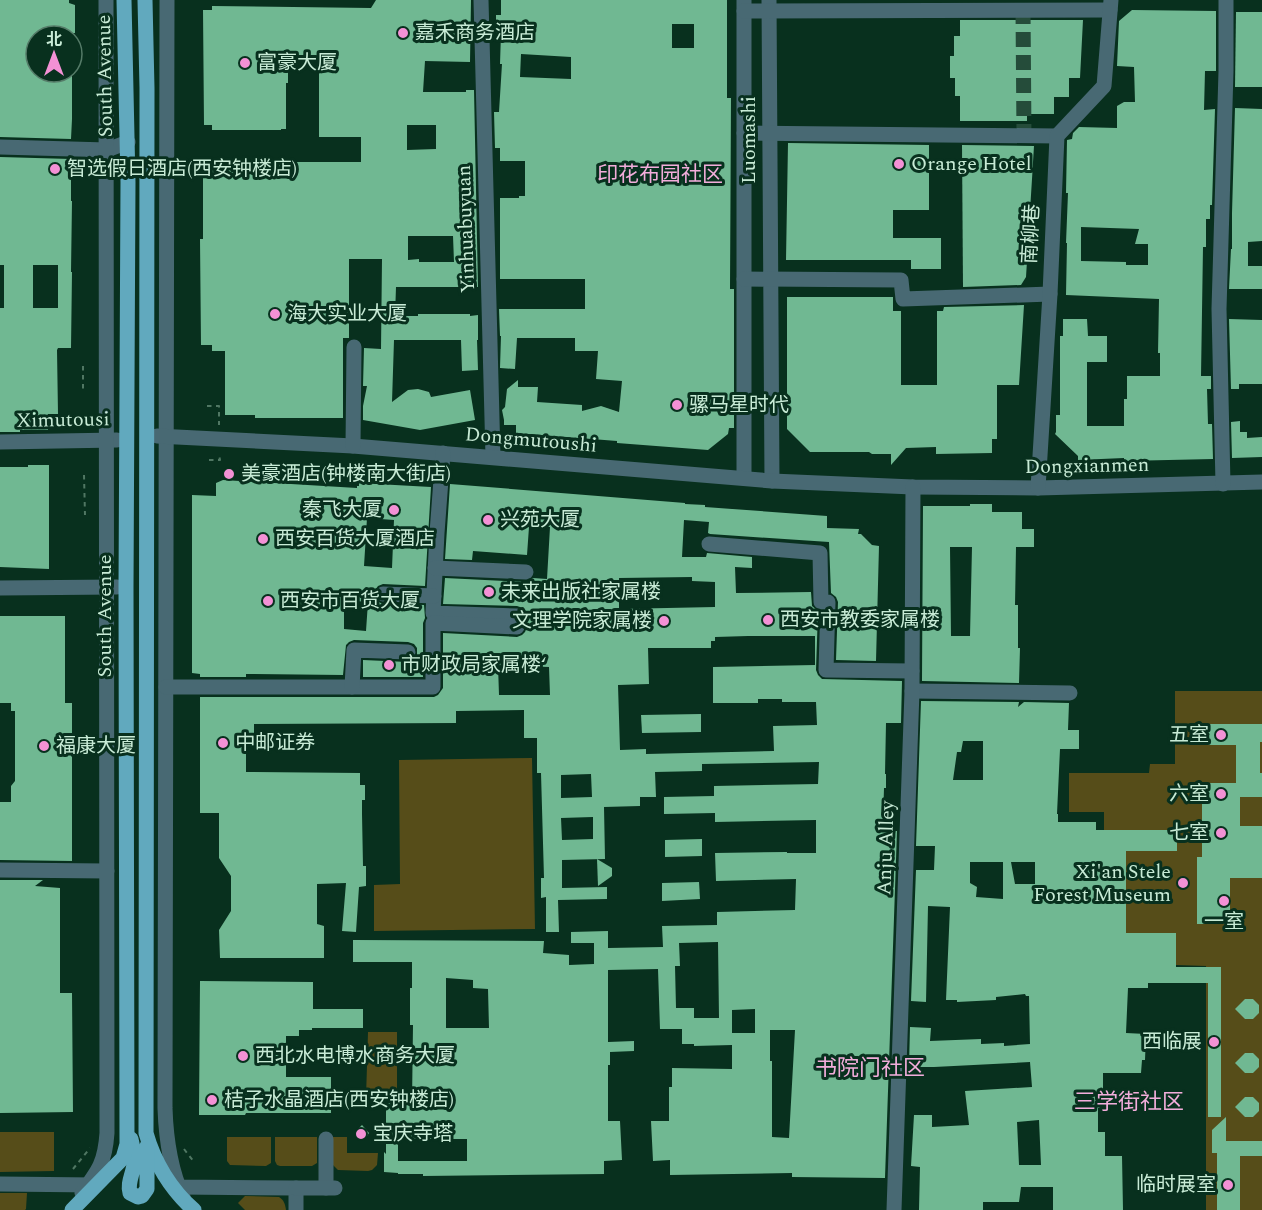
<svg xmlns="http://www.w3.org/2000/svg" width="1262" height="1210" font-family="Spectral,'Noto Sans SC',serif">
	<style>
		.green { fill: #564d19 }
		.building { fill: #70b892; fill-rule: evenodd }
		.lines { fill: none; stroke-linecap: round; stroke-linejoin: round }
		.minor-tunnel { stroke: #254c3a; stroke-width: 15; stroke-dasharray: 15 8; stroke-linecap: butt }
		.path { stroke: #507763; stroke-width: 2; stroke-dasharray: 4.5 4.5; stroke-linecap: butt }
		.minor { stroke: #486973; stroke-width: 15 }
		.major { stroke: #61a9be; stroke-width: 15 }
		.poi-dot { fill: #f391d5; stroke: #08301e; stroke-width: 2 }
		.labels { text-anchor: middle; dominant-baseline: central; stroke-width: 6; stroke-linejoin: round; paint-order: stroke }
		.poi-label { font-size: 20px; fill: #c8ebd6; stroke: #08301e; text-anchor: start }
		.street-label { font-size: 20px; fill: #c8ebd6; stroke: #08301e }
		.neighbourhood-label { font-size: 21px; fill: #f2addb; stroke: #08301e }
		.quarter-label { font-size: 22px; fill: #f2addb; stroke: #08301e }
	</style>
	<rect width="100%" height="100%" fill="#08301e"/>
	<g class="green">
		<path d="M1175,691H1262V1210H1206V966L1176,965V955H1104V812H1069V773H1149L1150,764H1175Z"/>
		<path d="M532,758L535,929L374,931V885L400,884L399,760Z"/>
		<path d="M368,1032H397V1098H366Z"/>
		<path d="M0,1132H54V1171L0,1172Z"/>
		<path d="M227,1137H271V1163L266,1166L230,1165L227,1161Z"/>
		<path d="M275,1137H317V1163L312,1166H280L277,1165L275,1161Z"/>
		<path d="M332,1137H347V1153H378L377,1165L372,1170L368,1171L338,1170L333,1165Z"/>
		<path d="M0,1193H27L26,1209L25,1210H0Z"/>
		<path d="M245,1196L279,1197C284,1200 285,1204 286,1210H245L238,1203Z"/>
	</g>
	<g class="building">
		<path d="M0,0H69V3L75,5V33H72V36H36V72H72V119L71,139L0,137Z"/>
		<path d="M376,0H471L470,62L425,61L423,92H466V90H474L478,287H396L395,316H418V314H470V316L478,315V340H477L478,370L462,371L461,340H394L392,402L408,390L418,389L429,392L431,397L470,390L475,420L420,430L363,420V406L367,386H363L364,348L381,349L382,259H349V338H343V418H255V415H225V351H212V345H201L200,239H203V162H361V137H319V62H288V83H286V129H281V130H212V125H204L203,10H212V6L371,8ZM407,125H436V149L407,150ZM408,236H453L454,262H419V259L408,260Z"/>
		<path d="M501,0H727V98H731L730,289H734V428H729L728,434L708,450L617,443V441L516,433V425H504V420L502,410L505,407L507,389L518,380V387H538L537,402L582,405V411L601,406L619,412L622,381L596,379L598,351H575V338H517L515,369L500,368L501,336H500L499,309H585V279H500V198H519V196H525V161H500V148H495L494,112H499L502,64H500L501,33H496V15H501ZM672,24H694V48H672ZM521,54L571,57V79L520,77Z"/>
		<path d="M1132,10L1216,11V71H1205L1204,110L1215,109L1212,205H1210V219H1206V247H1203L1201,376H1211V389H1207L1208,424H1212L1213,459L1124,461V458L1078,460V456L1055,434L1056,432V415H1060V336H1063V319H1087L1088,336H1107V362H1087V426H1124V399H1127V376H1160V353H1158L1159,299L1066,295L1067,243H1066L1068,193H1066L1067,140L1072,139L1073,133L1079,127L1117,128V106L1124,102H1135L1134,67L1117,66L1119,21ZM1081,227L1139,229L1135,244H1148V265H1126V262L1081,261Z"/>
		<path d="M1236,12H1262V87H1235Z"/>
		<path d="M960,20H1083L1080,78H1069V97H1054V114H1027V121H960V96H955V78H950V56H954V36H960Z"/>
		<path d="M1235,108L1262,109V241L1248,242V266H1262V289H1229L1231,249H1232V213Z"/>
		<path d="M788,143L929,145V210H893V238H941V269H911V260H786Z"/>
		<path d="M962,145L1034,146L1026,277L1021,285L963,287Z"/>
		<path d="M0,157L71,159V201H72L71,272H72L71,348H58L57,350L58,414H48V430H20V432H0V308H4V265H0ZM33,265H58V308H33Z"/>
		<path d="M787,297H893V311H901V385H937V311H943L944,307L1024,305L1019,385H997V439H992V453L936,454V447L906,448L891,465V454H872L869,452H810L787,429Z"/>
		<path d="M1229,319L1262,320V384H1239V389H1231Z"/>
		<path d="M1240,421V432H1247V438L1262,437V457L1232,458L1231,422Z"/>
		<path d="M28,465H49V569L0,567V467H28Z"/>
		<path d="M223,480L357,488V486H359V483L431,487L425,586L383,584L378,586L373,593L375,599L382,604L424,605L425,618L423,623V677H363V660L408,662L413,660L417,657V648L414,644L408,642L354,640L349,642L346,645L343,675L246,674V677H200V674L192,673V495L216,496V483ZM367,518L394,520L392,568L364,566ZM344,600L368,602L366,631L344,629Z"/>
		<path d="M450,484L685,503V504L705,505V507L827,516V528L859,529L858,534H861L872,545L879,546L876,661L836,660L838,602L836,597L831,593L829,542L710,534L708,533L709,522L684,520L682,557H706L707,553L752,557V568L735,567L736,593L811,592L812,606L818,611L816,670L818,675L822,679L902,681L901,723H886L885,774H886V788H884L883,821L892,822L891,831H897L885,1178L792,1177V1173L670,1175V1160L653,1161L651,1121H669V1087H672V1068L732,1069V1045L694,1046V1044H682V1029H660L658,969L608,970V1042L634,1041V1051L610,1052V1065H608V1121H620L622,1160L604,1161V1174L423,1176V1174H398V1173L384,1172V1152L386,1154V1103H412L413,1025H410V988H412V962H353V940L544,941L543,953L569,955V965L594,964V943H571V932L608,931V948L663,947L662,926L717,925V912L795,910L796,879L716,881L715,853L787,852V853H816V820L715,822V813L664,814V797L714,796V786L818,784L819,762L702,764V771L655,772L656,797H640V806L604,807L605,859L562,860V888L607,887V899L558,900L559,932H546V897L541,898V878H544L541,773H537V738H524V710L456,711V723L254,724V733H246V772L360,773V785H365V800H362V814L363,866H366V886L359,887L356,932L342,931L346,883L317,884V924L324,926V958H220L219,930L231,911V876L219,858V813H200V697H434L438,695L443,688V633L517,637L522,635L525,632L527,627L525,622L527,616L523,608L517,606L443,604L445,578L526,582L533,578L547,579L550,527H529L527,555L473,551L472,560L445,559ZM692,577V581L715,582V607L619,609V578ZM748,636H815V665L713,667V703H758V699H782V702H816L817,725L773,726L774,751L646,754V749L620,750L618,685L649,684L648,648H711V641H715V637ZM498,665L549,667L550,695H499ZM591,774L592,797L561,798V775ZM593,817V839L562,840L561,818ZM718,942L719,1018H694V1008H676L675,966H680L679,943ZM446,978L473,980V988L488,989L489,1028H446ZM755,1009V1033H732V1010ZM770,1030H795L789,1138L772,1137V1061H770ZM398,1139H467V1161H398Z"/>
		<path d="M970,504H992V512H1022V529H1034V547H1016L1015,605H1018V648H1020L1019,683L922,681L923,506H970ZM950,547H972L970,636H951Z"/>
		<path d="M0,616H65V703H72V861L0,860V802H11V786L15,781V711H11V703H0Z"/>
		<path d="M921,701L1019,702L1018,707L1024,702L1069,703L1068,730H1079V749H1060L1057,814H1058V822H1096V830H1177V851H1126V933H1176V967H1221V1117H1208V983H1148V988H1128L1126,1033L1146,1034L1145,1060H1142L1141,1073H1103V1107L1098,1108V1132H1105V1156H1122L1123,1210H1053V1187H1021L1019,1202H983V1210H919L920,1167L911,1166L914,1115H932V1127L969,1125L965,1091L1032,1087L1030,1062L934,1067H909L910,1027L931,1028L930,1041L981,1039V1044L1004,1043V1046L1030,1044L1029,996H1026L1025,994L996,997V1000L957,1002V1000H946L950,907L928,906L926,1002L911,1001L916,870H934L935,846H916ZM963,741H983V780H953L957,752H961ZM970,862H1003V899L976,897L977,887L970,883ZM1011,862H1035V884H1015ZM1039,1120L1041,1165H1019L1017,1122Z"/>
		<path d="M701,714V732L642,733L641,715Z"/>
		<path d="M1202,724H1262V742H1260V773H1262V797H1240V826H1262V878H1230V924H1197V857H1202V783H1236V745H1202Z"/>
		<path d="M702,839V856L665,857V840Z"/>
		<path d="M597,859L612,868V876L598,886Z"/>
		<path d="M0,880H43L35,886L60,888V993H72L73,1112L0,1113Z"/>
		<path d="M699,882L700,899L662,901V883Z"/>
		<path d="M200,981L313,982V1009H363V1028H312V1030H299V1036H286V1077H331V1113H246L245,1115H199Z"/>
		<path d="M1245,999H1253L1259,1005V1013L1253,1019H1245L1235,1009Z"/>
		<path d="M1245,1053H1253L1259,1059V1067L1253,1073H1245L1235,1063Z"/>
		<path d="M1245,1097H1253L1259,1103V1111L1253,1117H1245L1235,1107Z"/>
		<path d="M1226,1117V1141H1262V1156H1240V1210H1217V1153H1212V1130Z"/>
		<path d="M362,1125L369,1133L365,1139H362L357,1137L355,1132Z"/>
	</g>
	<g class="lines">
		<path class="minor-tunnel" d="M1023,9L1024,136"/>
		<g class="path">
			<path d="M83,366V390"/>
			<path d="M207,406H219V425"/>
			<path d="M209,460H220L219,455"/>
			<path d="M84,475L85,515"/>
			<path d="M184,1149L194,1162"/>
			<path d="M73,1169L90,1148"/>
		</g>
		<g class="minor">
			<path d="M167,0L165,1108C166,1139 170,1169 183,1197"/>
			<path d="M481,0L493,457"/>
			<path d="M744,0V478"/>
			<path d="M769,0L772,481"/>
			<path d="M744,11L1110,10"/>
			<path d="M744,133L1057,136"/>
			<path d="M0,147L107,150L128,142"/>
			<path d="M744,279L901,280L903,299L1050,294"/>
			<path d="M157,436L353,446L772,481L913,487L1038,488L1262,482"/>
			<path d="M0,442L117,440"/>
			<path d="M353,446L354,347"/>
			<path d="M443,453L437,533L433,613L517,616"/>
			<path d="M1223,484L1219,309L1226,71V0"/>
			<path d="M1038,488L1050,294L1057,136L1104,86L1111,0"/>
			<path d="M709,544L820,553L821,602H828L826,670L912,671"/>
			<path d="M435,568L526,572"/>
			<path d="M0,588L117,587"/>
			<path d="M383,594L434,596"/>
			<path d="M166,687H433V623L517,627"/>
			<path d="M352,687L354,650L408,652"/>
			<path d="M912,691L1070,693"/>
			<path d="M0,870L107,871"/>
			<path d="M326,1139V1188"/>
			<path d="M172,1183L179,1187L296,1188V1210"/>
			<path d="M0,1184L96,1185"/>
			<path d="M296,1188H335"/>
			<path d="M82,1193C99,1170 105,1162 107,1133L106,0"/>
			<path d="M894,1210L912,691L913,487"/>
		</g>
		<g class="major">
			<path d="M145,0L147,88L146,1133C154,1162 171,1190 194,1210"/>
			<path d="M131,1139C133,1147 135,1155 134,1164C133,1174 127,1183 130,1193L138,1197L142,1196L147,1189V1146"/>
			<path d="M72,1210L123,1158L127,1144L126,587L128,182L124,0"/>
		</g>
	</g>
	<g class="poi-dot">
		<circle cx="403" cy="33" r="6"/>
		<circle cx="245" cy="63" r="6"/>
		<circle cx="899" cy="164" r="6"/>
		<circle cx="55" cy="169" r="6"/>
		<circle cx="275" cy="314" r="6"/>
		<circle cx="677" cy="405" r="6"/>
		<circle cx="229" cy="474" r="6"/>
		<circle cx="394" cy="510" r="6"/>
		<circle cx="488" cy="520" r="6"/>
		<circle cx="263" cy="539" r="6"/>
		<circle cx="489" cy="592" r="6"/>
		<circle cx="268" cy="601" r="6"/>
		<circle cx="768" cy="620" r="6"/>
		<circle cx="664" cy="621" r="6"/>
		<circle cx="389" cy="665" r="6"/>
		<circle cx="1221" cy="735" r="6"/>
		<circle cx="223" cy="743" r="6"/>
		<circle cx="44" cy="746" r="6"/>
		<circle cx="1221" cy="794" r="6"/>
		<circle cx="1221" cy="833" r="6"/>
		<circle cx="1183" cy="883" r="6"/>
		<circle cx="1224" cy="901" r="6"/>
		<circle cx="1214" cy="1042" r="6"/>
		<circle cx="243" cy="1056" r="6"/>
		<circle cx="212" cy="1100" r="6"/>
		<circle cx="361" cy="1134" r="6"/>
		<circle cx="1228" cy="1185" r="6"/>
	</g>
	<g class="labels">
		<g class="poi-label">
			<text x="415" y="33">嘉禾商务酒店</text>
			<text x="257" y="63">富豪大厦</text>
			<text x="911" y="164">Orange Hotel</text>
			<text x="67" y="169">智选假日酒店(西安钟楼店)</text>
			<text x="287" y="314">海大实业大厦</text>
			<text x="689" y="405">骡马星时代</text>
			<text x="241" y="474">美豪酒店(钟楼南大街店)</text>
			<text x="382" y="510" text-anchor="end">秦飞大厦</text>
			<text x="500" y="520">兴苑大厦</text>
			<text x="275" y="539">西安百货大厦酒店</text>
			<text x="501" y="592">未来出版社家属楼</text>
			<text x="280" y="601">西安市百货大厦</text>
			<text x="780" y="620">西安市教委家属楼</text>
			<text x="652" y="621" text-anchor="end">文理学院家属楼</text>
			<text x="401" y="665">市财政局家属楼‘</text>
			<text x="1209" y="735" text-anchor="end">五室</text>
			<text x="235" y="743">中邮证券</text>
			<text x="56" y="746">福康大厦</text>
			<text x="1209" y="794" text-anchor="end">六室</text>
			<text x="1209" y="833" text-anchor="end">七室</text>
			<text x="1171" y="872" text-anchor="end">Xi'an Stele<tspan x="1171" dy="23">Forest Museum</tspan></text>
			<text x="1224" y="922" text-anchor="middle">一室</text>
			<text x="1202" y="1042" text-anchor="end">西临展</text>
			<text x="255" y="1056">西北水电博水商务大厦</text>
			<text x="224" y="1100">桔子水晶酒店(西安钟楼店)</text>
			<text x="373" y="1134">宝庆寺塔</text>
			<text x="1216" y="1185" text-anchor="end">临时展室</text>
		</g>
		<g class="street-label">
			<text transform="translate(105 76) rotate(-91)">South Avenue</text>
			<text transform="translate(749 140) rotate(-90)">Luomashi</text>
			<text transform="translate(466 229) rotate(-92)">Yinhuabuyuan</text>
			<text transform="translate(1031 234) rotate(-87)">南柳巷</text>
			<text transform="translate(63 420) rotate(-1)">Ximutousi</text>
			<text transform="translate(531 440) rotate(5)">Dongmutoushi</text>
			<text transform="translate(1087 466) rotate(-1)">Dongxianmen</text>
			<text transform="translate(105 616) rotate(-90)">South Avenue</text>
			<text transform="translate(886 848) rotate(-88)">Anju Alley</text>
		</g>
		<g class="neighbourhood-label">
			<text x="660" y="175">印花布园社区</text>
		</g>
		<g class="quarter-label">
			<text x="870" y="1068">书院门社区</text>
			<text x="1129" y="1102">三学街社区</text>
		</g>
	</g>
	<g transform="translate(54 54)"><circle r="28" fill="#08301e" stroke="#557b68" stroke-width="1.5"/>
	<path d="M0-4.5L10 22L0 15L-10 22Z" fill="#f391d5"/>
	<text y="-9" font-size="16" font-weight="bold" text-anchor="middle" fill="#c8ebd6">北</text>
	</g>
</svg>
